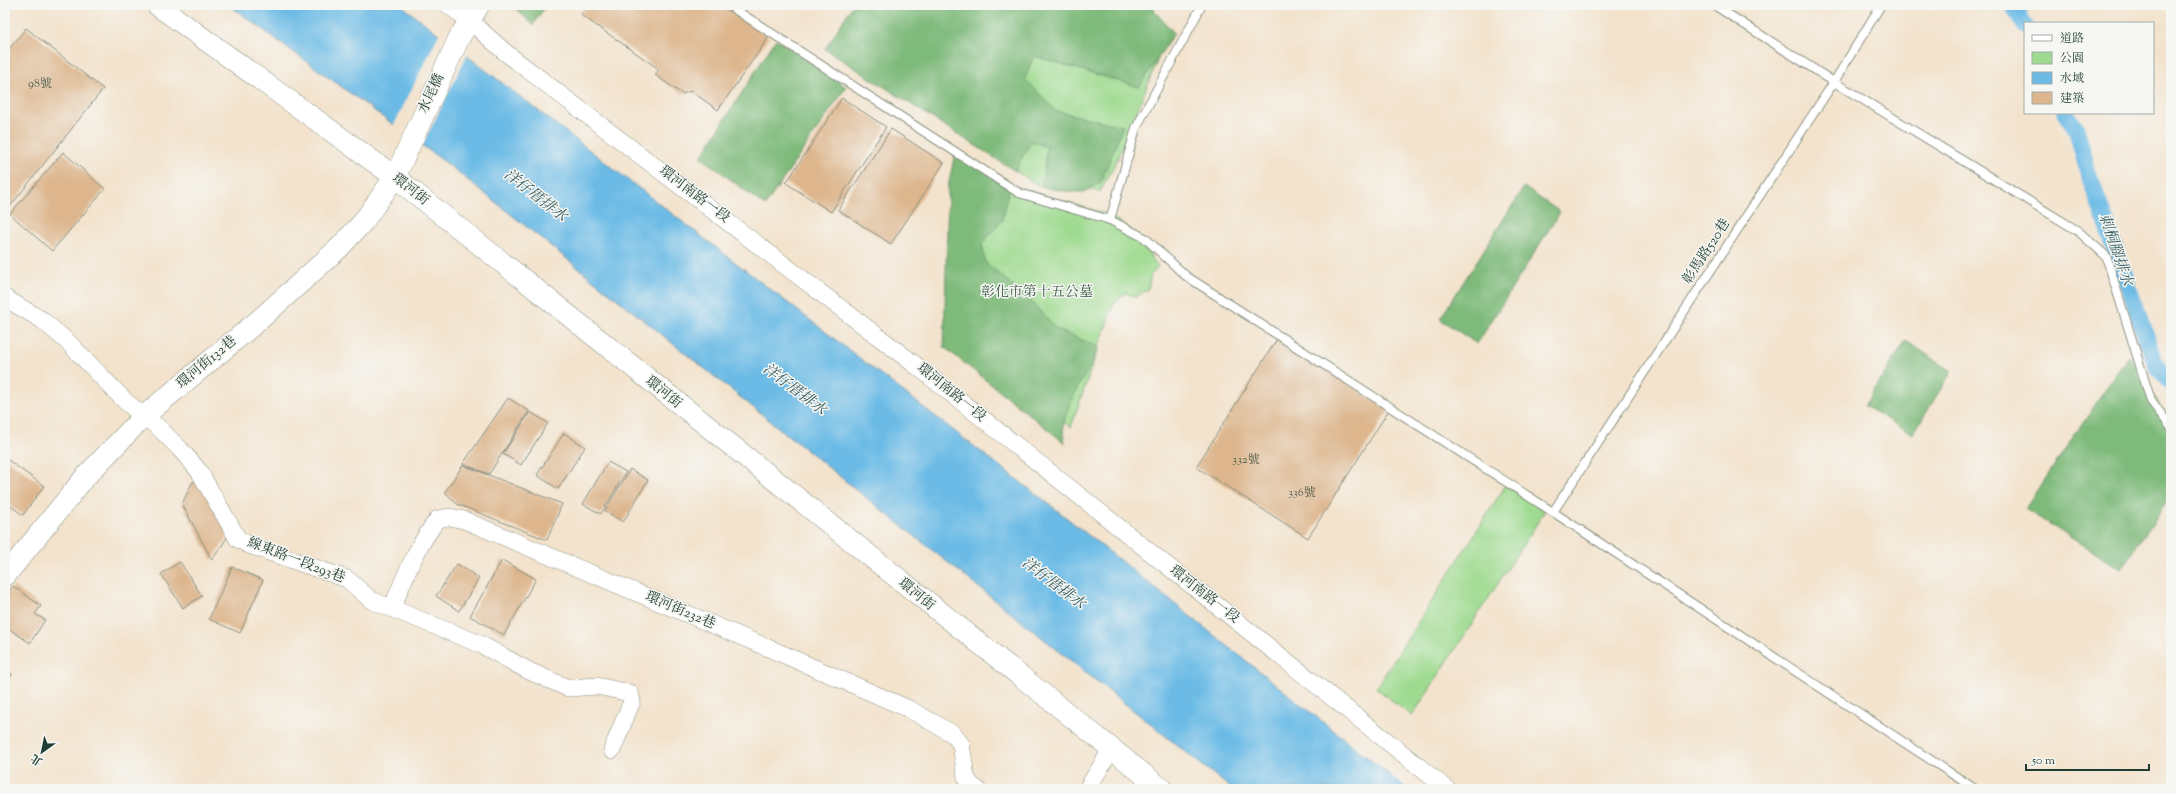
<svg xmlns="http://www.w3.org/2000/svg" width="2176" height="794" font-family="'Sorts Mill Goudy','Noto Serif TC',serif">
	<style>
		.green { fill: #9eda8f; stroke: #5e8c62 }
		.forest { fill: #7eba7a; stroke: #4e7c57 }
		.water { fill: #6cbbe6; stroke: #467c8d }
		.pier { fill: #f3e3cd }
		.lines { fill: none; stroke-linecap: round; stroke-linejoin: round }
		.canal { stroke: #6cbbe6; stroke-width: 17 }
		.building { fill: #ddb68d }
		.service-casing { stroke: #899080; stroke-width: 10 }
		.minor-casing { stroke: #899080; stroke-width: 18 }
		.tertiary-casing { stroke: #899080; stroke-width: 22 }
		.service { stroke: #fff; stroke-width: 8 }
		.minor { stroke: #fff; stroke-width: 17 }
		.tertiary { stroke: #fff; stroke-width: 21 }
		.labels { text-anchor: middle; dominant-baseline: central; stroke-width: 3; stroke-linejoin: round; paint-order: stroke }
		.number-label { font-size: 12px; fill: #4e5b4a }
		.street-label { font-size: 14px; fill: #1f3d34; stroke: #f6f6f2 }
		.park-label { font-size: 14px; fill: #385c46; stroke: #f6f6f2 }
		.water-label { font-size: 15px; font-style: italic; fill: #325c60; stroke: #f6f6f2 }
	</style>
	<rect width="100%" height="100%" fill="#f6f6f2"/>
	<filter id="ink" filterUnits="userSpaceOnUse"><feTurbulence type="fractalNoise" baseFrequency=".025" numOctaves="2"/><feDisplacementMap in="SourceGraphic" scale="8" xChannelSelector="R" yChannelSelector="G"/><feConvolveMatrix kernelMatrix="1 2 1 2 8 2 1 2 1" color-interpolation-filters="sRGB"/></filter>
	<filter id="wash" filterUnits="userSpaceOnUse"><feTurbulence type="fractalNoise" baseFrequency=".012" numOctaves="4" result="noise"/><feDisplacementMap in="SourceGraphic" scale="16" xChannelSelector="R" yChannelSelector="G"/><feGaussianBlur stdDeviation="0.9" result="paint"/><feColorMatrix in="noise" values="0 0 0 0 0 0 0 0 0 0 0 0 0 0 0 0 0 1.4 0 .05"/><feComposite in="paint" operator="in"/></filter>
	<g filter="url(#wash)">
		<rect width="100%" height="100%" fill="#f3e3cd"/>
		<g class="green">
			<path d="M1010,5H1154L1158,59L1117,160L1100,192L1043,178L1042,187L1015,171L1018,165Z"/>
			<path d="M971,174L1008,192L1010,185L1109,215L1132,231L1158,266L1151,275L1148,289L1136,297L1126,293L1114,303L1071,427L956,341Z"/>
			<path d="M1506,485L1545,511L1412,716L1376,688Z"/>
		</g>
		<g class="forest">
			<path d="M512,5H546L533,25Z"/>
			<path d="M853,5H1149L1174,33L1139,87L1034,56L1025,79L1056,111L1123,126L1101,182L1084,192H1071L1042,187L1047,147L1031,141L1015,171L825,49Z"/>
			<path d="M776,39L846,87L765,206L701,157Z"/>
			<path d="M955,153L1010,185L1002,220L982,244L985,262L1033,303L1056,329L1099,347C1088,378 1056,409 1065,443L944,347L948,187Z"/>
			<path d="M1524,187L1560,212L1477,344L1440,319Z"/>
			<path d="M1906,341L1952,371L1913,434L1864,406Z"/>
			<path d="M2128,356L2171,423V496L2121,569L2025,509Z"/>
		</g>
		<path class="water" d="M229,5H401L1058,511L1407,789H1232L449,165Z"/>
		<path class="pier" d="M440,32L468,53L421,148L393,127Z"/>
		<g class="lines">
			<g class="canal">
				<path d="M2013,5L2025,26"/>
				<path d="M2065,113L2076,128L2088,172L2155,363L2171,384"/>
			</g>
		</g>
		<g id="blocks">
			<g class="building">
				<path d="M588,5H723L769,37L718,110L691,91L682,94L655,75L659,69L581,15Z"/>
				<path d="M26,28L103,89L5,213V54Z"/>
				<path d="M842,98L886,127L831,212L786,183Z"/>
				<path d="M891,129L944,163L891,244L838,210Z"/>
				<path d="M63,152L105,189L52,251L10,214Z"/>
				<path d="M1277,339L1389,410L1308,538L1196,467Z"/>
				<path d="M508,398L529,411L489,474L463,464Z"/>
				<path d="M530,412L548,423L521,465L503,454Z"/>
				<path d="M564,433L585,447L558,489L537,475Z"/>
				<path d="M5,458L44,486L23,515L5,502Z"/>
				<path d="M608,462L626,472L601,514L583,504Z"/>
				<path d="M463,465L562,504L547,540L457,504L445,492Z"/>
				<path d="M630,469L648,480L623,522L605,511Z"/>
				<path d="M201,478L231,532L212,560L182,504L192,483Z"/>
				<path d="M502,560L536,579L504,635L470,616Z"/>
				<path d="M180,562L202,596L183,608L161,574Z"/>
				<path d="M457,564L479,578L459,611L436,596Z"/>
				<path d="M232,567L263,580L240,633L209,619Z"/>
				<path d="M13,586L41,606L35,614L45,620L30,643L5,626V598Z"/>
				<path d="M5,669L12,674L5,685Z"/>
			</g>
		</g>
	</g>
	<g filter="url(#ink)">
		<use href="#blocks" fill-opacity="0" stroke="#899080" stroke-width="1"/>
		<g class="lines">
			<defs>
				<g id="service">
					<path d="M728,5L1019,193L1110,220L1145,238L1186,276L1553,512L1975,789"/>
					<path d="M1714,5L1834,82L2078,231L2106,256L2151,401L2171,427"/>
					<path d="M1110,220L1136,128L1202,5"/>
					<path d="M1553,512L1834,82L1881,5"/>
				</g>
				<g id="minor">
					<path d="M448,5L469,20L506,53L918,367L1447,789"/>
					<path d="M5,298L42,320L68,342L126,402L159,428L180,449L199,471L238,539L249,545L347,579L371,600L482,645L529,671L568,688L597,686L630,693L632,701L612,750"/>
					<path d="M392,608C405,577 417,545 438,519L449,517L464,520L773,650L909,709L953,734L961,744L966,777L971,785L977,789"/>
					<path d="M1087,789L1111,750"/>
				</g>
				<g id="tertiary">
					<path d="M157,5L395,177L1162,789"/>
					<path d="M5,576L86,476L143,417L259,320L339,248L363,222L395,177L459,38L479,5"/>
				</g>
			</defs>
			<use href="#service" class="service-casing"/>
			<use href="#minor" class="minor-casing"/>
			<use href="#tertiary" class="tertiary-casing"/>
			<use href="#service" class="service"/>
			<use href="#minor" class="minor"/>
			<use href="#tertiary" class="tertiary"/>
		</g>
	</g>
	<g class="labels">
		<g class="number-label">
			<text x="40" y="84">98號</text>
			<text x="1246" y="460">332號</text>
			<text x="1302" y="493">336號</text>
		</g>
		<g class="street-label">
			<text transform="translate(432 94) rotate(-65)">水尾橋</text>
			<text transform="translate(410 190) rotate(38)">環河街</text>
			<text transform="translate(694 195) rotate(37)">環河南路一段</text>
			<text transform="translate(1707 252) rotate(-57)">彰馬路520巷</text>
			<text transform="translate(207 363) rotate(-40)">環河街132巷</text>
			<text transform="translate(663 393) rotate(39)">環河街</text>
			<text transform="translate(951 393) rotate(39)">環河南路一段</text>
			<text transform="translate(296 561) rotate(21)">線東路一段293巷</text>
			<text transform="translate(916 595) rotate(39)">環河街</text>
			<text transform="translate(1204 595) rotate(38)">環河南路一段</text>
			<text transform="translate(680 611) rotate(23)">環河街232巷</text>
		</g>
		<g class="park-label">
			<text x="1037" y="293">彰化市第十五公墓</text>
		</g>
		<g class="water-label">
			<text transform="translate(535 196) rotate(38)">洋仔厝排水</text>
			<text transform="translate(2115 250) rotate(71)">刺桐腳排水</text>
			<text transform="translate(794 390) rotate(37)">洋仔厝排水</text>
			<text transform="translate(1053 584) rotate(37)">洋仔厝排水</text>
		</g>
	</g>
	<rect width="2176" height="794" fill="none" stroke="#f6f6f2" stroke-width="20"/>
	<rect x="2024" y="22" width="130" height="92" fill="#f6f6f2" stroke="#a0aca6"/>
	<rect x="2032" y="35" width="20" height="6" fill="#ffffff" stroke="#a0aca6"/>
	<text x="2060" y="42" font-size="12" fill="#1f3d34">道路</text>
	<rect x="2032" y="52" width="20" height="12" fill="#9eda8f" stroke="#a0aca6"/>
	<text x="2060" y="62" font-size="12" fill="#1f3d34">公園</text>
	<rect x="2032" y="72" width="20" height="12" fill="#6cbbe6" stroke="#a0aca6"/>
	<text x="2060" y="82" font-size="12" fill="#1f3d34">水域</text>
	<rect x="2032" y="92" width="20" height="12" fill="#ddb68d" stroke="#a0aca6"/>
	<text x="2060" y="102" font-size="12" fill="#1f3d34">建築</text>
	<g transform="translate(42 752) rotate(213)" stroke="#f6f6f2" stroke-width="3" paint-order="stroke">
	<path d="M0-3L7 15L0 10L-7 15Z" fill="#1f3d34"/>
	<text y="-6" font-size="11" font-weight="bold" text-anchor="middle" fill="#1f3d34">北</text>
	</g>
	<path d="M2026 764v6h123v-6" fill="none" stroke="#1f3d34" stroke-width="2"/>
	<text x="2032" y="764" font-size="12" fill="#1f3d34" stroke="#f6f6f2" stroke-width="3" paint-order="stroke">50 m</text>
</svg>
